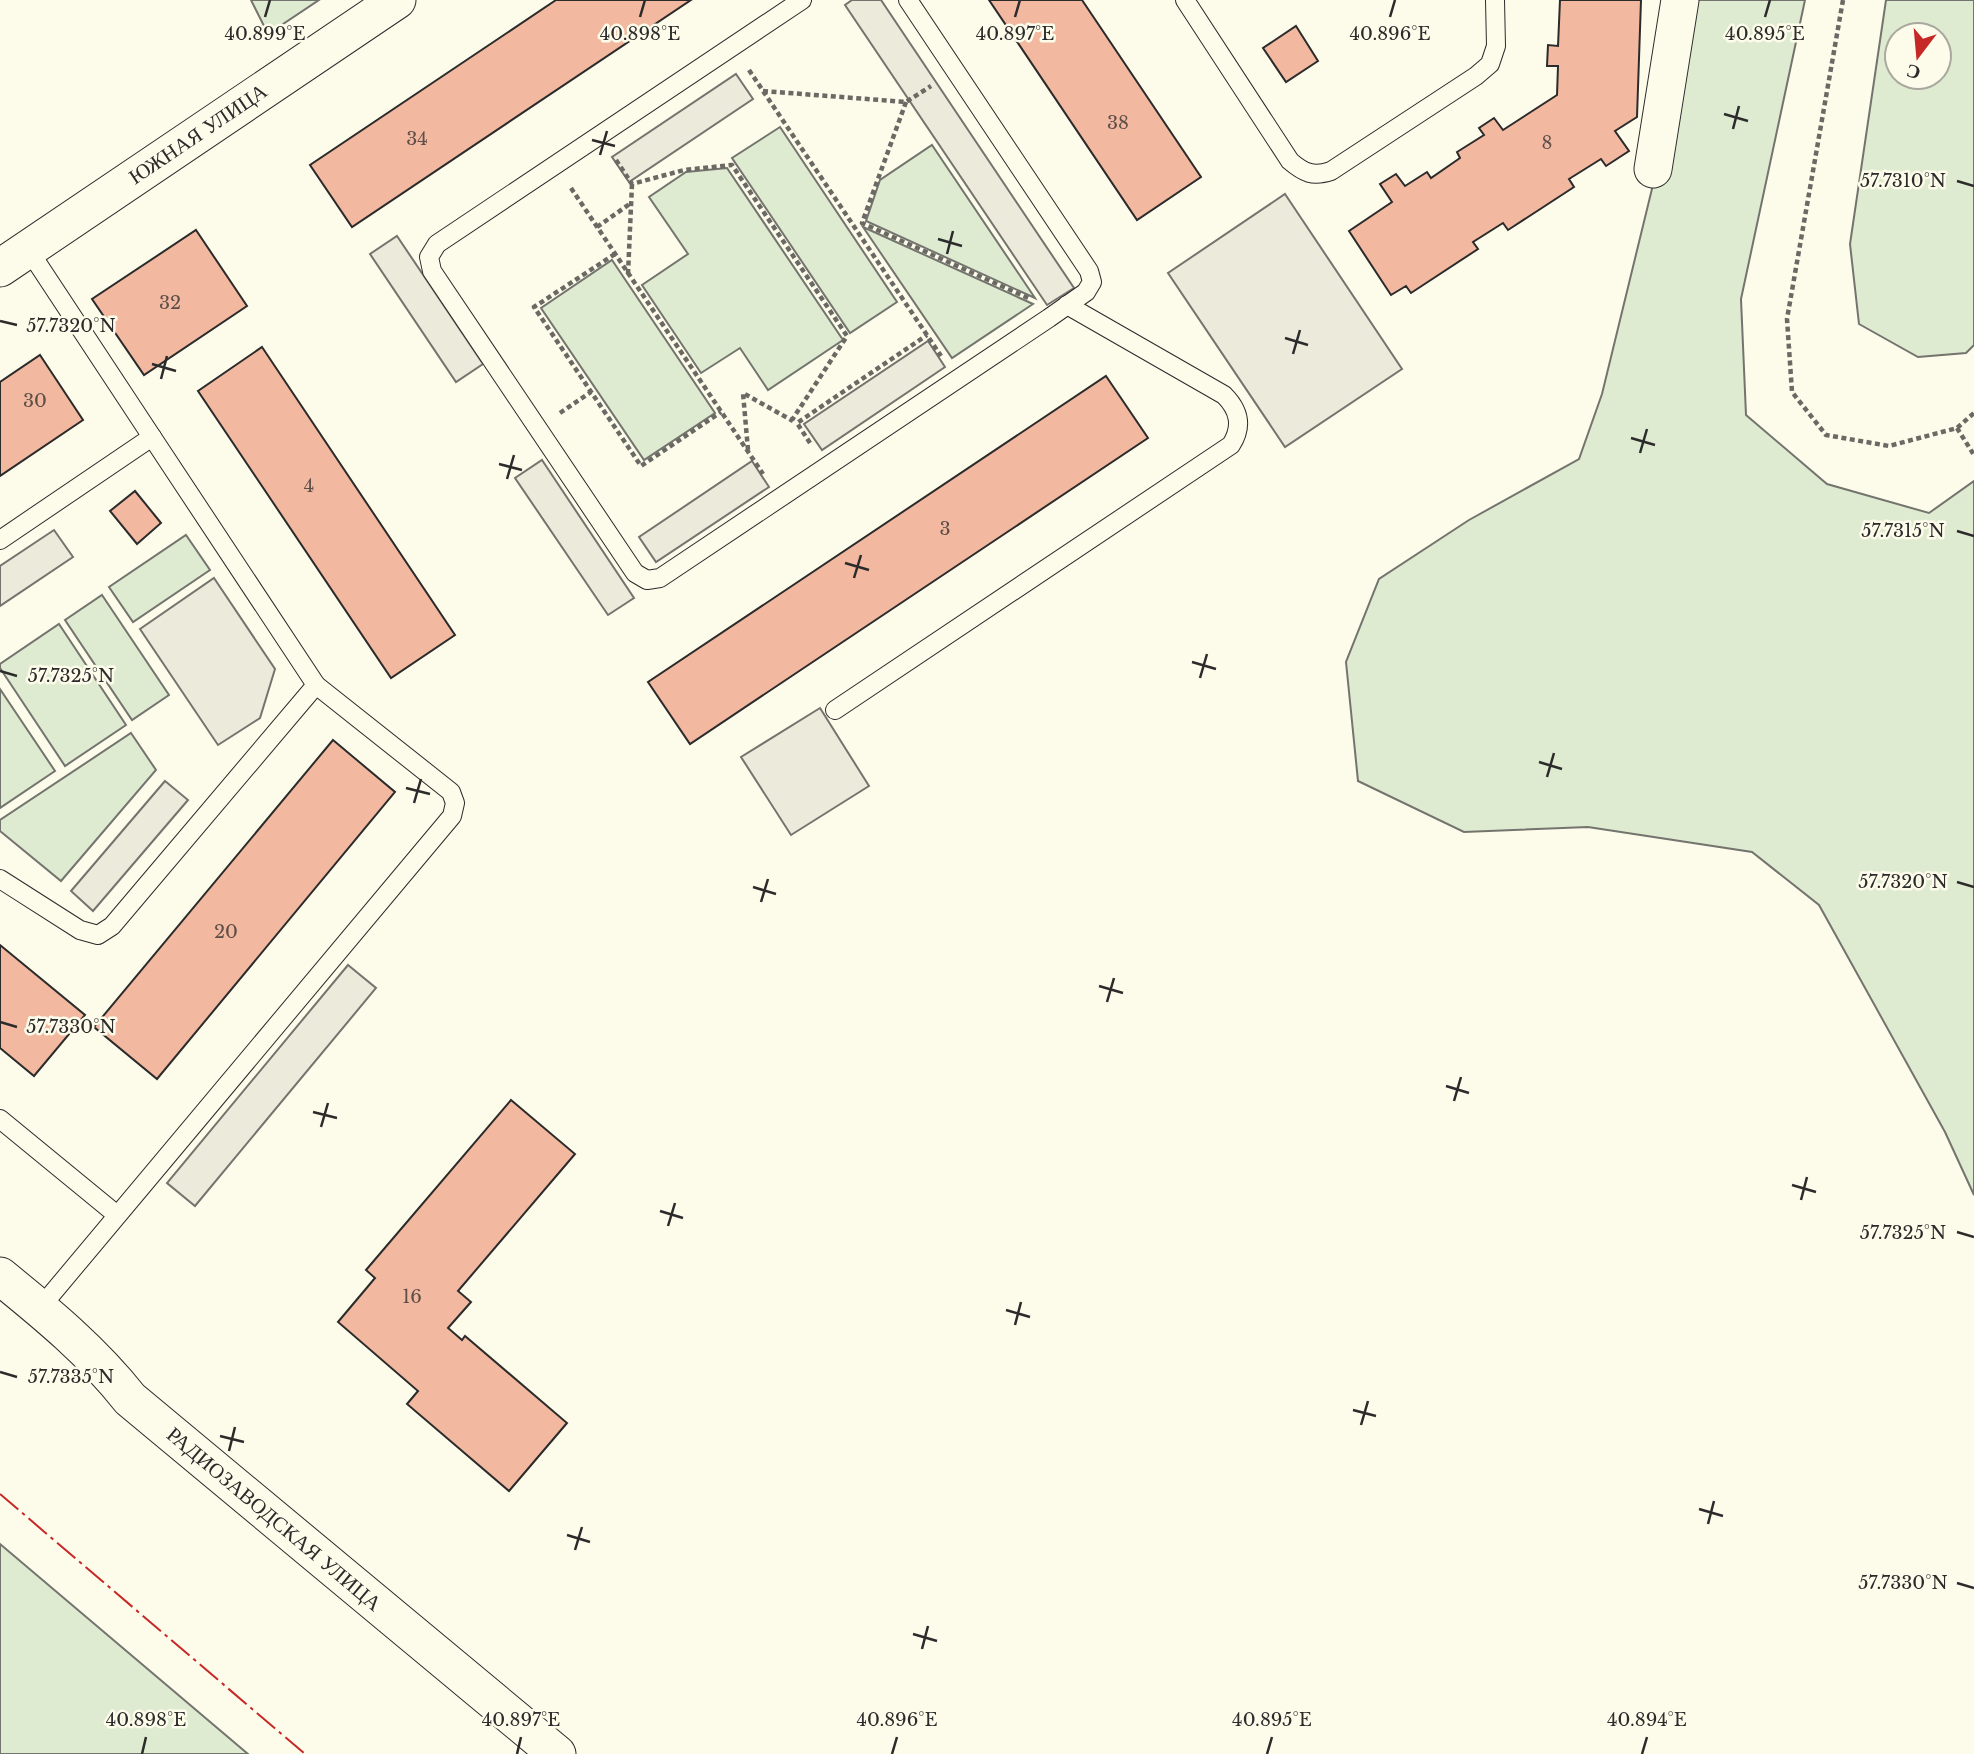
<svg xmlns="http://www.w3.org/2000/svg" width="1974" height="1754" font-family="'Libre Baskerville',serif">
	<style>
		.green { fill: #deebd1; stroke: #74746e; stroke-width: 2; fill-rule: evenodd }
		.parking { fill: #eceadb; stroke: #74746e; stroke-width: 2 }
		.building { fill: #f2b8a0; stroke: #2b2b2b; stroke-width: 2 }
		.lines { fill: none; stroke-linecap: round; stroke-linejoin: round }
		.lane-casing { stroke: #2b2b2b; stroke-width: 20 }
		.street-casing { stroke: #2b2b2b; stroke-width: 39 }
		.path { stroke: #6a6964; stroke-width: 4.5; stroke-dasharray: 5 3.5; stroke-linecap: butt }
		.lane { stroke: #fdfbea; stroke-width: 18 }
		.street { stroke: #fdfbea; stroke-width: 37 }
		.power { stroke: #c62828; stroke-width: 2; stroke-dasharray: 24 5 3.5 5; stroke-linecap: butt }
		.ticks { fill: none; stroke: #2b2b2b; stroke-width: 2.5 }
		.labels { text-anchor: middle; dominant-baseline: central; stroke-width: 5; stroke-linejoin: round; paint-order: stroke }
		.number-label { font-size: 18px; fill: #5d4e48 }
		.street-label { font-size: 21px; fill: #2b2b2b; stroke: #fdfbea }
		.ticks-label { font-size: 18px; text-anchor: middle; fill: #2b2b2b; stroke: #fdfbea; stroke-width: 5; stroke-linejoin: round; paint-order: stroke }
	</style>
	<rect width="100%" height="100%" fill="#fdfbea"/>
	<g class="green">
		<path d="M251,0H319L268,34Z"/>
		<path d="M1698,0H1805L1741,299L1746,415L1827,484L1929,513L1974,481V1195L1945,1132L1819,905L1752,852L1588,827L1464,832L1358,781L1346,662L1379,579L1469,520L1579,459L1602,394Z"/>
		<path d="M1886,0H1974V345L1966,353L1918,357L1859,324L1850,244ZM1897,35H1939V77H1897Z"/>
		<path d="M780,127L897,302L850,333L732,158Z"/>
		<path d="M932,145L1035,298L866,221L880,180Z"/>
		<path d="M727,168L843,340L768,390L740,348L701,373L642,285L688,254L649,197L686,172Z"/>
		<path d="M863,227L1033,304L952,358Z"/>
		<path d="M612,260L715,413L644,460L541,308Z"/>
		<path d="M186,535L210,570L133,622L109,587Z"/>
		<path d="M102,595L169,695L132,720L65,620Z"/>
		<path d="M59,624L126,725L65,766L0,668V664Z"/>
		<path d="M0,689L55,771L0,808Z"/>
		<path d="M131,733L156,770L61,881L0,831V820Z"/>
		<path d="M0,1544L248,1754H0Z"/>
	</g>
	<g class="parking">
		<path d="M852,0H881L1074,288L1047,305L845,5Z"/>
		<path d="M736,74L753,99L629,182L612,157Z"/>
		<path d="M1285,194L1402,369L1285,447L1168,273Z"/>
		<path d="M397,236L483,364L456,382L370,254Z"/>
		<path d="M928,341L945,367L822,450L804,424Z"/>
		<path d="M542,460L634,598L608,615L515,478Z"/>
		<path d="M752,461L769,487L656,562L639,537Z"/>
		<path d="M54,530L73,557L0,606V566Z"/>
		<path d="M214,578L275,669L260,718L218,745L140,629Z"/>
		<path d="M820,708L869,786L791,835L741,757Z"/>
		<path d="M165,781L188,800L93,911L71,891Z"/>
		<path d="M348,965L376,988L195,1206L167,1183Z"/>
	</g>
	<g class="building">
		<path d="M556,0H691L352,227L310,165Z"/>
		<path d="M989,0H1082L1201,177L1137,220Z"/>
		<path d="M1560,0H1641L1637,117L1615,131L1629,151L1606,166L1601,159L1569,179L1574,187L1508,230L1503,223L1473,242L1478,249L1411,293L1406,286L1391,295L1349,231L1392,202L1380,184L1396,174L1405,186L1427,172L1431,178L1460,158L1457,152L1484,135L1479,128L1494,118L1503,130L1557,95L1558,66H1547L1548,45L1558,46Z"/>
		<path d="M1296,26L1318,61L1286,82L1263,48Z"/>
		<path d="M196,230L247,306L144,375L92,299Z"/>
		<path d="M262,347L455,635L391,678L198,391Z"/>
		<path d="M40,355L83,420L0,476V382Z"/>
		<path d="M1106,376L1148,438L690,744L648,682Z"/>
		<path d="M135,491L161,523L137,544L110,511Z"/>
		<path d="M333,740L395,792L157,1079L94,1027Z"/>
		<path d="M0,945L85,1015L34,1076L0,1048Z"/>
		<path d="M511,1100L575,1154L458,1291L471,1302L448,1328L462,1340L465,1336L567,1423L509,1491L407,1404L418,1391L338,1322L375,1278L366,1270Z"/>
	</g>
	<g class="lines">
		<defs>
			<g id="lane">
				<path d="M802,0L437,244L429,257L432,271L635,573L647,580L660,578L1049,318L1086,292L1092,282L1089,271L908,0"/>
				<path d="M1185,0L1290,161C1304,173 1313,177 1331,171L1476,76L1490,64L1496,46L1495,0"/>
				<path d="M28,249L152,437"/>
				<path d="M0,540L152,437L316,685L112,926L98,935L80,930L0,879"/>
				<path d="M835,710L1231,445C1243,426 1239,410 1224,395L1067,305"/>
				<path d="M0,1119L117,1215"/>
				<path d="M40,1308L452,816L455,803L451,792L316,685"/>
			</g>
			<g id="street">
				<path d="M1653,169L1680,0"/>
				<path d="M0,268L397,0"/>
				<path d="M0,1276C47,1314 93,1352 130,1399L557,1754"/>
			</g>
		</defs>
		<use href="#lane" class="lane-casing"/>
		<use href="#street" class="street-casing"/>
		<g class="path">
			<path d="M1843,0L1787,319L1792,392L1826,435L1889,446L1957,428L1974,413"/>
			<path d="M749,70L941,356"/>
			<path d="M763,91L906,102L931,86"/>
			<path d="M906,102L862,223L1028,298"/>
			<path d="M616,160L632,184L684,170L732,165L847,336L792,420"/>
			<path d="M571,188L763,474"/>
			<path d="M597,227L631,203"/>
			<path d="M615,254L534,307L641,466L721,412"/>
			<path d="M628,274L632,184"/>
			<path d="M560,413L591,392"/>
			<path d="M1957,428L1974,455"/>
			<path d="M810,443L797,423L927,335"/>
			<path d="M748,450L743,393L793,421"/>
		</g>
		<use href="#lane" class="lane"/>
		<use href="#street" class="street"/>
		<path class="power" d="M0,1494L305,1754"/>
	</g>
	<path class="ticks" d="M265,17L270,0M640,17L645,0M1015,17L1020,0M1390,17L1395,0M1765,17L1770,0M1724,114L1748,121M1733,129L1739,106M592,140L615,146M600,155L607,131M1957,181L1974,186M938,239L962,246M947,254L953,231M0,321L17,325M1285,338L1308,345M1293,354L1300,330M152,364L176,371M161,379L167,356M1631,438L1655,445M1640,453L1647,429M499,464L522,470M507,479L514,455M1957,531L1974,536M845,563L869,570M854,578L861,555M1192,662L1216,669M0,671L17,676M1200,678L1207,654M1539,762L1562,769M1547,777L1554,753M406,788L430,794M414,803L421,779M1957,882L1974,887M753,887L776,894M761,902L768,879M1099,986L1123,993M1107,1002L1114,978M0,1022L17,1027M1446,1086L1469,1093M1454,1101L1461,1077M313,1112L337,1118M321,1127L328,1103M1792,1185L1816,1192M1801,1200L1807,1177M660,1211L683,1218M668,1226L675,1203M1957,1232L1974,1237M1006,1310L1030,1317M1015,1325L1021,1302M0,1372L17,1377M1353,1410L1376,1416M1361,1425L1368,1401M220,1436L244,1442M229,1451L235,1427M1699,1509L1723,1516M1708,1524L1714,1501M567,1535L590,1542M575,1550L582,1527M1957,1583L1974,1588M913,1634L937,1641M922,1649L928,1626M142,1754L146,1737M517,1754L521,1737M892,1754L897,1737M1267,1754L1272,1737M1642,1754L1647,1737"/>
	<g class="labels">
		<g class="number-label">
			<text x="1118" y="123">38</text>
			<text x="417" y="139">34</text>
			<text x="1547" y="143">8</text>
			<text x="170" y="303">32</text>
			<text x="35" y="401">30</text>
			<text x="309" y="486">4</text>
			<text x="945" y="529">3</text>
			<text x="226" y="932">20</text>
			<text x="412" y="1297">16</text>
		</g>
		<g class="street-label">
			<text transform="translate(198 134) rotate(-34)">ЮЖНАЯ УЛИЦА</text>
			<text transform="translate(274 1519) rotate(40)">РАДИОЗАВОДСКАЯ УЛИЦА</text>
		</g>
	</g>
	<g class="ticks-label">
		<text x="265" y="40">40.899°E</text>
		<text x="640" y="40">40.898°E</text>
		<text x="1015" y="40">40.897°E</text>
		<text x="1390" y="40">40.896°E</text>
		<text x="1765" y="40">40.895°E</text>
		<text x="1903" y="187">57.7310°N</text>
		<text x="71" y="332">57.7320°N</text>
		<text x="1903" y="537">57.7315°N</text>
		<text x="71" y="682">57.7325°N</text>
		<text x="1903" y="888">57.7320°N</text>
		<text x="71" y="1033">57.7330°N</text>
		<text x="1903" y="1239">57.7325°N</text>
		<text x="71" y="1383">57.7335°N</text>
		<text x="1903" y="1589">57.7330°N</text>
		<text x="146" y="1726">40.898°E</text>
		<text x="521" y="1726">40.897°E</text>
		<text x="897" y="1726">40.896°E</text>
		<text x="1272" y="1726">40.895°E</text>
		<text x="1647" y="1726">40.894°E</text>
	</g>
	<g transform="translate(1918 56) rotate(196)"><circle r="33" fill="#fdfbea" stroke="#a9a89e" stroke-width="2"/>
	<path d="M0-5L12 26L0 18L-12 26Z" fill="#c62828"/>
	<text y="-10" font-size="19" font-weight="bold" text-anchor="middle" fill="#2b2b2b">С</text>
	</g>
</svg>
